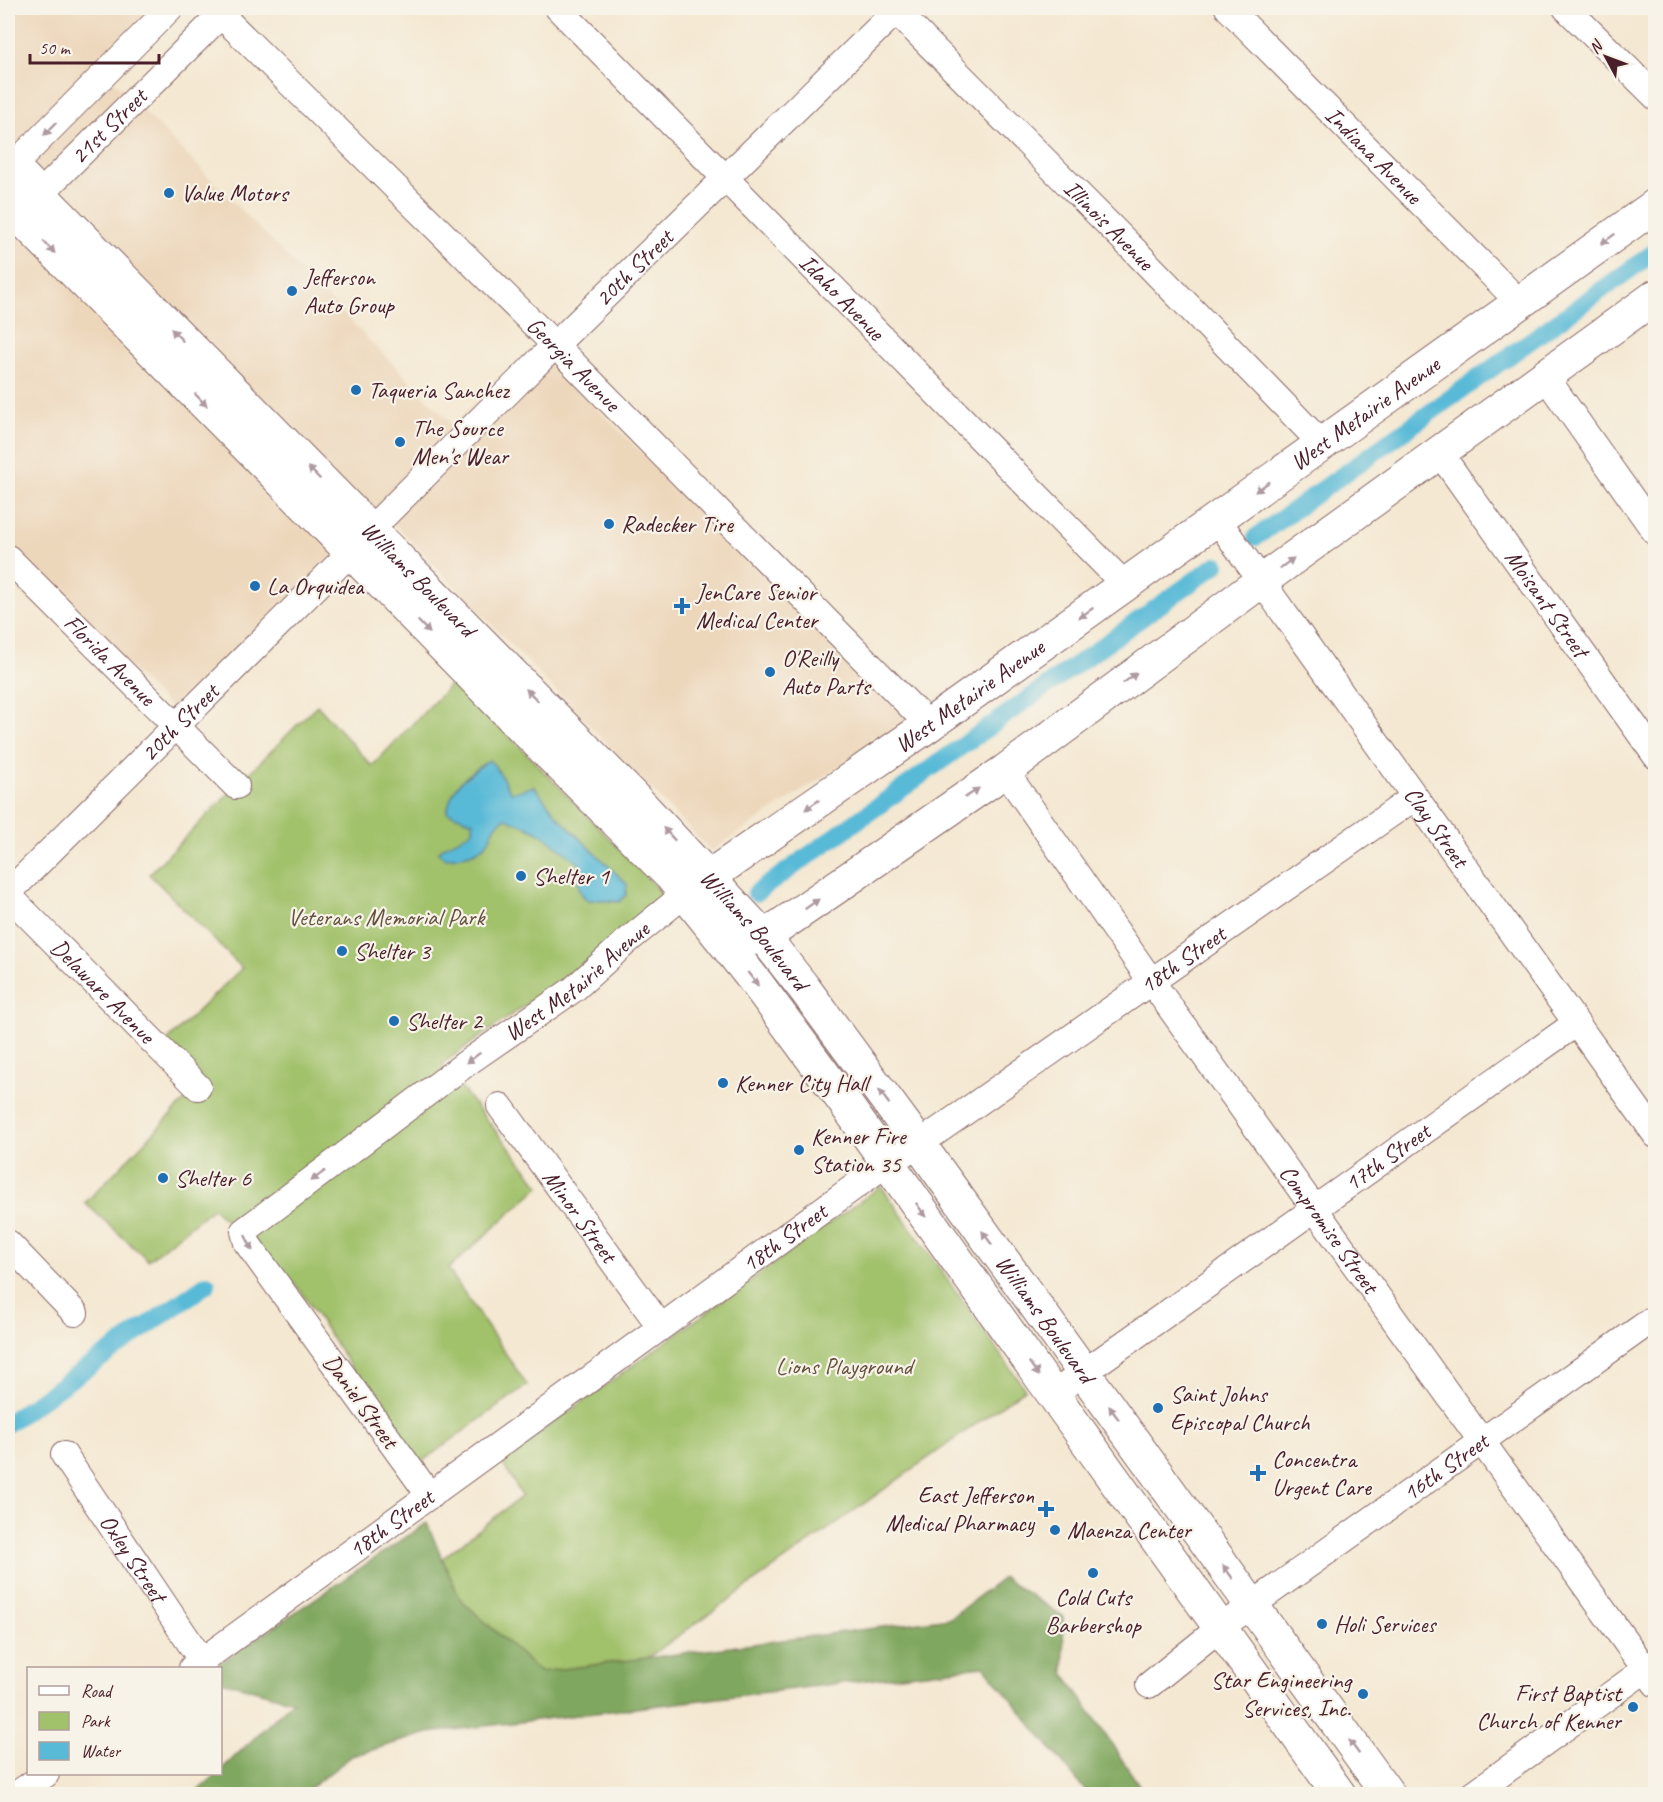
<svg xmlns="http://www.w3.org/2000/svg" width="1663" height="1802" font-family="Caveat,sans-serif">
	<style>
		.built { fill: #edd7bb }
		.green { fill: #a1c16a; stroke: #76704a; stroke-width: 1.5 }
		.forest { fill: #80a75e; stroke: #656344; stroke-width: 1.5 }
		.water { fill: #58bad7; stroke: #516c81; stroke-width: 1.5 }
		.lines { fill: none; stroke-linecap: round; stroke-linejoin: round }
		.canal { stroke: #58bad7; stroke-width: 18 }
		.minor-casing { stroke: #866565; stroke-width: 28 }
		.major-casing { stroke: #866565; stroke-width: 35 }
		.minor { stroke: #fff; stroke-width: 26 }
		.major { stroke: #fff; stroke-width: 33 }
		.oneway { fill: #ae9aa0 }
		.poi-dot { fill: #1f6fb2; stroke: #f7f3e8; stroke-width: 2 }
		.labels { text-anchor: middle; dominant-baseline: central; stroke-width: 4.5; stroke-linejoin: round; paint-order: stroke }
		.street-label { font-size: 24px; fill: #4a1f2b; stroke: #f7f3e8 }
		.poi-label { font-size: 24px; fill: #4a1f2b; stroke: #f7f3e8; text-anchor: start }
		.park-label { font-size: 24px; fill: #64503e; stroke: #f7f3e8 }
	</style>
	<rect width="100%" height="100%" fill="#f7f3e8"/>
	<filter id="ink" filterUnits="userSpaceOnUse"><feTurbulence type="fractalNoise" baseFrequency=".0167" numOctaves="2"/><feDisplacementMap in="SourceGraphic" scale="12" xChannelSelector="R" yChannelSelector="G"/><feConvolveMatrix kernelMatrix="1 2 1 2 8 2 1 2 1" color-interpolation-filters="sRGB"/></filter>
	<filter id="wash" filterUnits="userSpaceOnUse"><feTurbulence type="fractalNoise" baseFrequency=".008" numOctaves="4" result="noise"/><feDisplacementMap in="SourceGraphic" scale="24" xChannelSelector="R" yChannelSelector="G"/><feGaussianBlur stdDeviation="1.35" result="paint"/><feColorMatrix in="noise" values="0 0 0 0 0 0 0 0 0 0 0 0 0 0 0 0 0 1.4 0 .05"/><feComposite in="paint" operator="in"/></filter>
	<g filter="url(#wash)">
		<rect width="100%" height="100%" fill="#f4e8d2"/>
		<path class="built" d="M8,8H157L98,65L453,425L535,348L913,718L711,851L379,508L176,714L8,544Z"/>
		<g class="green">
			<path d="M455,680L671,902L442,1064L540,1186L448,1269L527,1385L416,1466L300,1290L213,1208L148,1260L85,1203L204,1081L166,1042L242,968L149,874L317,705L372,766Z"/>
			<path d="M881,1186L1025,1389L608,1686L404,1702L375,1611L522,1496L501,1461Z"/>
		</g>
		<path class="forest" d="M427,1523L460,1599L540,1672L950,1618L1003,1578L1063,1616L1064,1673L1145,1794H1088L984,1666L428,1733L352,1756L302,1794H194L217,1774H220L221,1770L293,1701L221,1681L220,1668H213Z"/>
		<path class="water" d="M489,760C500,769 503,782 512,793L534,786L559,818L627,884L626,895L619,902L601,900H587C575,890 579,877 579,863L537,831L506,818C495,823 494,830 489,840C480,855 460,857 444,858L438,852C448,841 462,840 473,830V822L447,812C453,782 466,777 489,760Z"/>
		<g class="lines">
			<g class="canal">
				<path d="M1256,537L1656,251"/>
				<path d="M756,893L1216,565"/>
				<path d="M8,1423L207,1284"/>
			</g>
		</g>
	</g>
	<g filter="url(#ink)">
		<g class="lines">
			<defs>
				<g id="minor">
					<path id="s1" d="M214,8L555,345L929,725"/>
					<path id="s2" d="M558,8L1125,585"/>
					<path id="s3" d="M893,8L1136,252L1322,444"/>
					<path id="s4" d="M1228,8L1520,303"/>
					<path d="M1566,8L1656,97"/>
					<path d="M12,167L170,8"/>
					<path id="s5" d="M39,195L228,8"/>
					<path d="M1545,376L1656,533"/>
					<path id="s6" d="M1439,452L1656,756"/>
					<path id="s7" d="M1217,519L1656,1135"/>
					<path id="s8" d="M370,530L555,345L899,8"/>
					<path id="s9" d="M8,558L236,786"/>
					<path id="s10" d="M1005,771L1151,981L1656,1684"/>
					<path id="s11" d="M8,893L351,552"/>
					<path id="s12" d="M8,895L198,1087"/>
					<path id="s13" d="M500,1106L660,1326"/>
					<path d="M8,1243L75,1313"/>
					<path id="s14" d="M1052,1395L1575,1024"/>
					<path id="s15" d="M64,1455L202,1661"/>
					<path id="s16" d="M430,1496L247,1243L244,1231L468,1062L574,989L626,942L685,894"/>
					<path id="s17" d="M192,1668L887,1163L919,1144L1415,797"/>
					<path id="s18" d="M1149,1685L1221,1627L1656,1317"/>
					<path d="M17,1794L46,1774"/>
					<path d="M1473,1794L1656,1662"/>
				</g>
				<g id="major">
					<path id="s19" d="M8,162L641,805L764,937L804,988L919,1144L1388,1794"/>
					<path d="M8,205L310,510L516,721L671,876L758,985L842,1099L1339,1794"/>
					<path id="s20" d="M691,889L929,725L1656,205"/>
					<path d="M742,940L764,937L1005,771L1260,582L1656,296"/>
				</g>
			</defs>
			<use href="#minor" class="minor-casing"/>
			<use href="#major" class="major-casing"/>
			<use href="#minor" class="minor"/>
			<use href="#major" class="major"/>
		</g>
		<defs><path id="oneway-solid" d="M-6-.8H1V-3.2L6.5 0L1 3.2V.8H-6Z" transform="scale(1.5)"/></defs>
		<g class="oneway">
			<use href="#oneway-solid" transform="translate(50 129) rotate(135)"/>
			<use href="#oneway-solid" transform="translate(1608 239) rotate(144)"/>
			<use href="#oneway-solid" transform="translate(49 247) rotate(46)"/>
			<use href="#oneway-solid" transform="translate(177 335) rotate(-134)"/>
			<use href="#oneway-solid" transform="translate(201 400) rotate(45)"/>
			<use href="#oneway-solid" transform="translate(314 473) rotate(-135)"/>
			<use href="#oneway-solid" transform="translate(1262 487) rotate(144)"/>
			<use href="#oneway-solid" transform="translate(1287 563) rotate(-36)"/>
			<use href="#oneway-solid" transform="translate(1086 613) rotate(145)"/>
			<use href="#oneway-solid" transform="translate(424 627) rotate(46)"/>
			<use href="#oneway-solid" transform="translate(1130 678) rotate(-37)"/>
			<use href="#oneway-solid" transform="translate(532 695) rotate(-135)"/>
			<use href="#oneway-solid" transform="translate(972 793) rotate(-34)"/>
			<use href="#oneway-solid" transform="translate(812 805) rotate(145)"/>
			<use href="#oneway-solid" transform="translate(669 834) rotate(-133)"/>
			<use href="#oneway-solid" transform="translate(812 904) rotate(-35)"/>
			<use href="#oneway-solid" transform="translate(753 979) rotate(52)"/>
			<use href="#oneway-solid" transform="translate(473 1058) rotate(145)"/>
			<use href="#oneway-solid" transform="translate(884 1097) rotate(-127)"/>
			<use href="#oneway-solid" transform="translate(318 1176) rotate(143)"/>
			<use href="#oneway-solid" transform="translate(921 1210) rotate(55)"/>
			<use href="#oneway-solid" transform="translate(987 1238) rotate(-126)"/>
			<use href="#oneway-solid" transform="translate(249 1243) rotate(64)"/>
			<use href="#oneway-solid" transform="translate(1034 1369) rotate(55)"/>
			<use href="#oneway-solid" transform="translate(1114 1413) rotate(-126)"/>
			<use href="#oneway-solid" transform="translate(1228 1572) rotate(-126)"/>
			<use href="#oneway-solid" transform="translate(1354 1747) rotate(-126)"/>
		</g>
	</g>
	<g class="poi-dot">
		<circle cx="169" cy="193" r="6"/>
		<circle cx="292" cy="291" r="6"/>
		<circle cx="356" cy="390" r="6"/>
		<circle cx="400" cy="442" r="6"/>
		<circle cx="609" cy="524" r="6"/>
		<circle cx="255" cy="586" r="6"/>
		<path d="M679 597h6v6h6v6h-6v6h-6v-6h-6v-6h6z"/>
		<circle cx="770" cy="672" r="6"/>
		<circle cx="521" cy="876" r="6"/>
		<circle cx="342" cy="951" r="6"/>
		<circle cx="394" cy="1021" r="6"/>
		<circle cx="723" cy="1083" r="6"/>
		<circle cx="799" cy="1150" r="6"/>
		<circle cx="163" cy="1178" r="6"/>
		<circle cx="1158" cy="1408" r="6"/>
		<path d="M1255 1464h6v6h6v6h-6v6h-6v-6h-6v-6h6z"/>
		<path d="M1043 1500h6v6h6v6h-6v6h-6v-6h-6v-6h6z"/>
		<circle cx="1055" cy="1530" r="6"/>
		<circle cx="1093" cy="1573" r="6"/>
		<circle cx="1322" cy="1624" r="6"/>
		<circle cx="1363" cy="1694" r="6"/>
		<circle cx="1633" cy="1707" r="6"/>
	</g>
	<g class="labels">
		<g class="street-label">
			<text stroke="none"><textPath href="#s5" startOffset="98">21st Street</textPath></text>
			<text stroke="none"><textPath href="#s4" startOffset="207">Indiana Avenue</textPath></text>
			<text stroke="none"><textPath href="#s3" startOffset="306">Illinois Avenue</textPath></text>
			<text stroke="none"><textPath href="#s8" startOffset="372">20th Street</textPath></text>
			<text stroke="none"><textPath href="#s2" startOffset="405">Idaho Avenue</textPath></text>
			<text stroke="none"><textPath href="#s1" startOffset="506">Georgia Avenue</textPath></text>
			<text stroke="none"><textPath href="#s20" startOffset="825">West Metairie Avenue</textPath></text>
			<text stroke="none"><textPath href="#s19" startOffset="585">Williams Boulevard</textPath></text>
			<text stroke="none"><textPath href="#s6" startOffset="186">Moisant Street</textPath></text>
			<text stroke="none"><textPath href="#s9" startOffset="144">Florida Avenue</textPath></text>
			<text stroke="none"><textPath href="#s20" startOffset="339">West Metairie Avenue</textPath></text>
			<text stroke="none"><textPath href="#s11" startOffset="242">20th Street</textPath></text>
			<text stroke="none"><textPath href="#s7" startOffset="378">Clay Street</textPath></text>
			<text stroke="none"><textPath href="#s19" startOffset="1071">Williams Boulevard</textPath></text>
			<text stroke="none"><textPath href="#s17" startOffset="1218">18th Street</textPath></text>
			<text stroke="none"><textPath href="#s16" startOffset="741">West Metairie Avenue</textPath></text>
			<text stroke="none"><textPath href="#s12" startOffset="135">Delaware Avenue</textPath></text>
			<text stroke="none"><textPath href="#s14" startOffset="411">17th Street</textPath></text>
			<text stroke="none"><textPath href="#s13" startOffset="136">Minor Street</textPath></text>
			<text stroke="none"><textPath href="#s10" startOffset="561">Compromise Street</textPath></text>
			<text stroke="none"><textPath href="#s17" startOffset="732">18th Street</textPath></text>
			<text stroke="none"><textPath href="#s19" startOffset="1557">Williams Boulevard</textPath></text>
			<text transform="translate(361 1401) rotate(54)">Daniel Street</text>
			<text stroke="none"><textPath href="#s18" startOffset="368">16th Street</textPath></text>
			<text stroke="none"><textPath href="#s17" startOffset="246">18th Street</textPath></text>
			<text stroke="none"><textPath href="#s15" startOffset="124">Oxley Street</textPath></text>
		</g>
		<g class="poi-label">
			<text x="181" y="193">Value Motors</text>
			<text x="304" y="277">Jefferson<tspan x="304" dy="28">Auto Group</tspan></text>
			<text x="368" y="390">Taqueria Sanchez</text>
			<text x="412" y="428">The Source<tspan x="412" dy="28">Men's Wear</tspan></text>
			<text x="621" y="524">Radecker Tire</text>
			<text x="267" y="586">La Orquidea</text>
			<text x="696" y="592">JenCare Senior<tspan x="696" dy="28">Medical Center</tspan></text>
			<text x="782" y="658">O'Reilly<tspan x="782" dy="28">Auto Parts</tspan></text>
			<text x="533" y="876">Shelter 1</text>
			<text x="354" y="951">Shelter 3</text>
			<text x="406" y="1021">Shelter 2</text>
			<text x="735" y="1083">Kenner City Hall</text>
			<text x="811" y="1136">Kenner Fire<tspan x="811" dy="28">Station 35</tspan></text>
			<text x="175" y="1178">Shelter 6</text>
			<text x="1170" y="1394">Saint Johns<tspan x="1170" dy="28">Episcopal Church</tspan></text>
			<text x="1272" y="1459">Concentra<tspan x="1272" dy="28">Urgent Care</tspan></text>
			<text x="1034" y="1495" text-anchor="end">East Jefferson<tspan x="1034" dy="28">Medical Pharmacy</tspan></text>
			<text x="1067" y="1530">Maenza Center</text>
			<text x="1093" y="1597" text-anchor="middle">Cold Cuts<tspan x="1093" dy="28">Barbershop</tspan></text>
			<text x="1334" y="1624">Holi Services</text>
			<text x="1351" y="1680" text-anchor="end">Star Engineering<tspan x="1351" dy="28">Services, Inc.</tspan></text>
			<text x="1621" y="1693" text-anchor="end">First Baptist<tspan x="1621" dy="28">Church of Kenner</tspan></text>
		</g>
		<g class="park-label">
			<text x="386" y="917">Veterans Memorial Park</text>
			<text x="844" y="1366">Lions Playground</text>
		</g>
	</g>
	<rect width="1663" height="1802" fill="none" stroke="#f7f3e8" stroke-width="30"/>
	<rect x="27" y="1667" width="195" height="108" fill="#f7f3e8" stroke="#b29e9c" stroke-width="1.5"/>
	<rect x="39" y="1686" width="30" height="9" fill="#ffffff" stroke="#b29e9c" stroke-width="1.5"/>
	<text x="81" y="1697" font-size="18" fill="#4a1f2b">Road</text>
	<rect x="39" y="1712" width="30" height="18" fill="#a1c16a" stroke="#b29e9c" stroke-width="1.5"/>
	<text x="81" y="1727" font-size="18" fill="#4a1f2b">Park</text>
	<rect x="39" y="1742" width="30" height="18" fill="#58bad7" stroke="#b29e9c" stroke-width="1.5"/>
	<text x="81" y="1757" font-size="18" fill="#4a1f2b">Water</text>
	<g transform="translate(1606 57) rotate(311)" stroke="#f7f3e8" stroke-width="4.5" paint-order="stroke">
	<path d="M0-4.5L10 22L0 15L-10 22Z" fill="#4a1f2b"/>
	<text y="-9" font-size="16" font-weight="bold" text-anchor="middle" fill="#4a1f2b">N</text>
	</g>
	<path d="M30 54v9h129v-9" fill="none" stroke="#4a1f2b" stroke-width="3"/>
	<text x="39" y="54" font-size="18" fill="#4a1f2b" stroke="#f7f3e8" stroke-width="4.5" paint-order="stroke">50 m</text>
</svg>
